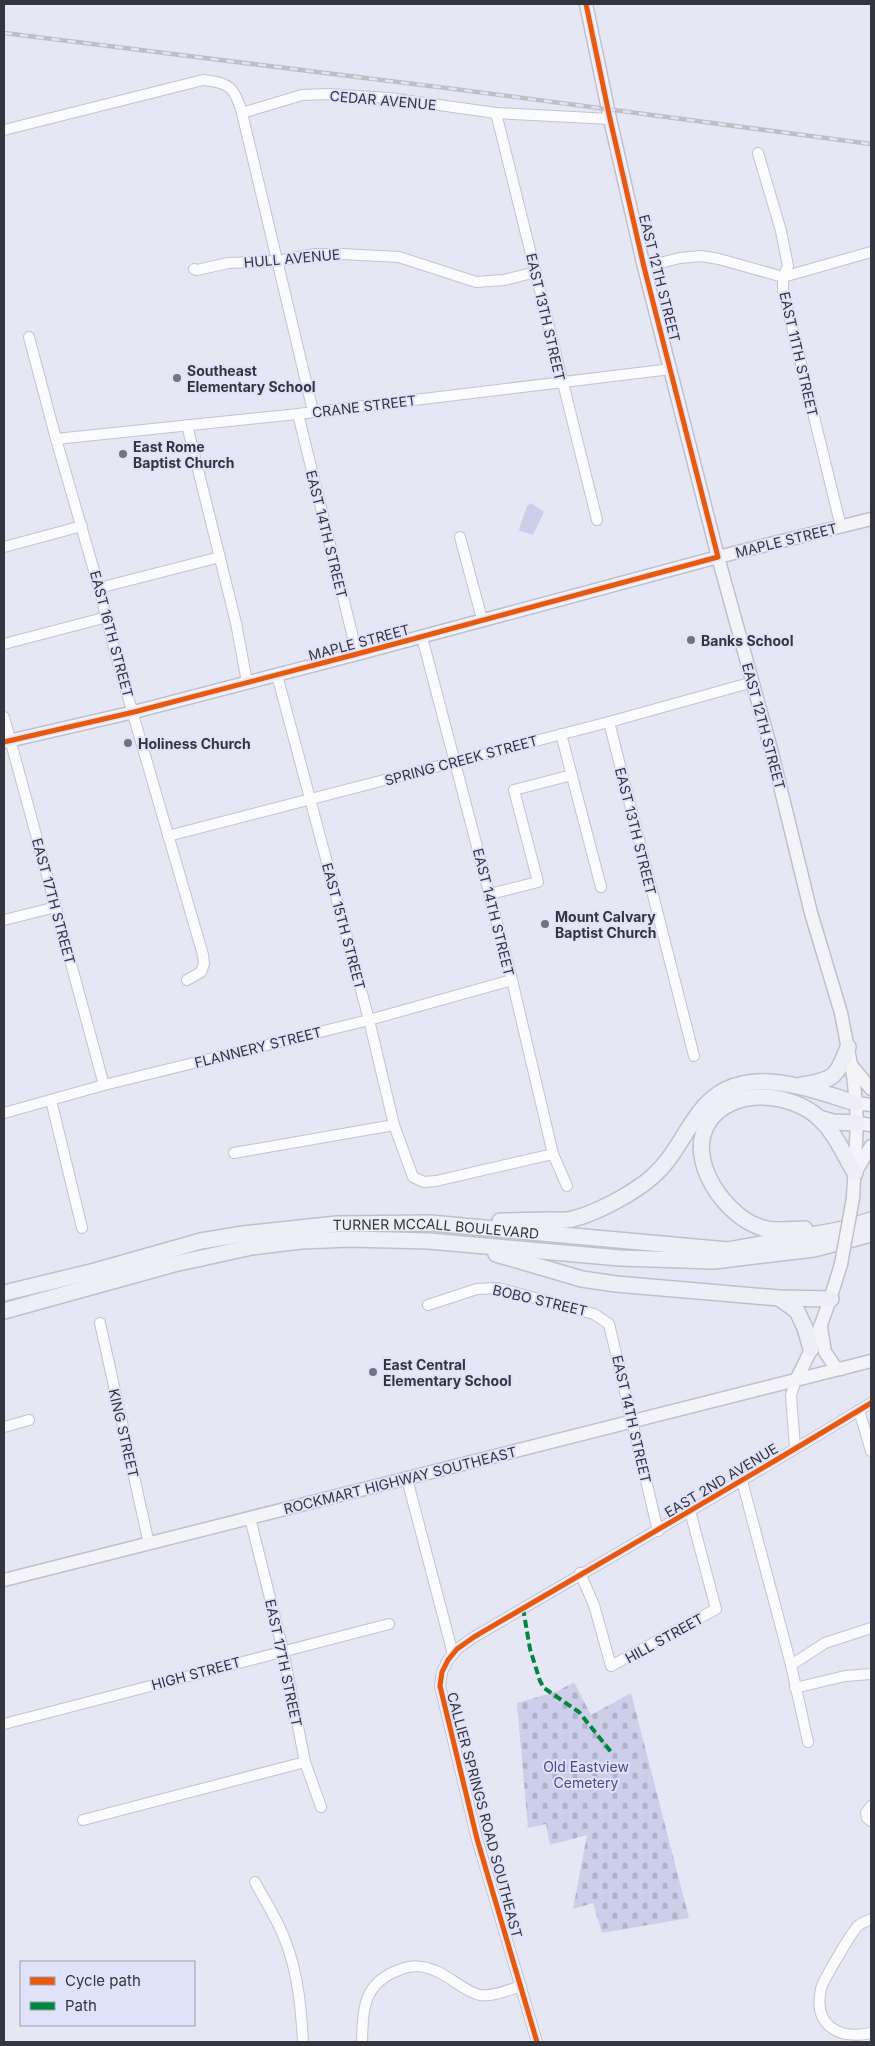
<svg xmlns="http://www.w3.org/2000/svg" width="875" height="2046" font-family="Inter,sans-serif">
	<style>
		.cemetery { fill: url(#cemetery-stones) }
		.park { fill: #cdcfea }
		.lines { fill: none; stroke-linecap: round; stroke-linejoin: round }
		.minor-casing { stroke: #c3c4ce; stroke-width: 12 }
		.major-casing { stroke: #bfc0cc; stroke-width: 15 }
		.highway-casing { stroke: #bfc0cc; stroke-width: 18 }
		.minor { stroke: #fbfbfd; stroke-width: 10 }
		.major { stroke: #f4f4f8; stroke-width: 12 }
		.highway { stroke: #eeeff6; stroke-width: 15 }
		.rail-casing { stroke: #bfbfc2; stroke-width: 4.5 }
		.rail { stroke: #e0e2fa; stroke-width: 2.5; stroke-dasharray: 8; stroke-linecap: butt }
		.major-bridge-casing { stroke: #bfc0cc; stroke-width: 15; stroke-linecap: butt }
		.major-bridge { stroke: #f4f4f8; stroke-width: 12 }
		.quiet { stroke: #00873e; stroke-width: 4; stroke-dasharray: 8 4; stroke-linecap: butt }
		.cycleway-casing { stroke: #e0e2fa; stroke-width: 8 }
		.cycleway { stroke: #e8590c; stroke-width: 5 }
		.poi-dot { fill: #72737e; stroke: #e0e2fa; stroke-width: 2 }
		.labels { text-anchor: middle; dominant-baseline: central; stroke-width: 4; stroke-linejoin: round; paint-order: stroke }
		.street-label { font-size: 14px; fill: #34353e; stroke: #e0e2fa }
		.poi-label { font-size: 14px; font-weight: bold; fill: #34353e; stroke: #e0e2fa; text-anchor: start }
		.park-label { font-size: 14px; fill: #4c4c8d; stroke: #e0e2fa }
	</style>
	<defs>
		<pattern id="cemetery-stones" width="16" height="16" patternUnits="userSpaceOnUse" patternTransform="scale(1.25)"><rect width="16" height="16" fill="#cdcfea"/><path d="M2 7V4a2 2 0 0 1 4 0v3zM10 15v-3a2 2 0 0 1 4 0v3z" fill="#b1b2ca"/></pattern>
	</defs>
	<rect width="100%" height="100%" fill="#e6e7f4"/>
	<path class="cemetery" d="M574,1682L591,1715L631,1693L689,1918L602,1933L593,1903L573,1909L587,1835L550,1845L546,1824L528,1828L517,1703L558,1691Z"/>
	<path class="park" d="M531,503L544,512L533,535L520,531L519,529L527,506Z"/>
	<g class="lines">
		<defs>
			<g id="minor">
				<path d="M242,113L302,95L328,94L389,98L496,113L610,119"/>
				<path d="M496,113L597,520"/>
				<path d="M4,130L203,80C228,82 235,87 242,113L313,411"/>
				<path d="M758,153L781,231L788,266L783,277V290L841,527"/>
				<path d="M644,267L680,258L701,256L719,259L783,277L871,252"/>
				<path d="M194,269L197,270L228,263L278,261L314,254H342L399,257L476,282L504,280L536,272"/>
				<path d="M29,337L56,439L99,588L115,652L203,955L204,964L201,972L187,980"/>
				<path d="M298,414L357,654"/>
				<path d="M187,425L236,623L247,682"/>
				<path d="M56,439L298,414L671,369"/>
				<path d="M460,537L482,619"/>
				<path d="M4,547L82,526"/>
				<path d="M99,588L220,557"/>
				<path d="M422,637L512,980L553,1154L567,1186"/>
				<path d="M4,644L107,617"/>
				<path d="M277,675L369,1020L394,1125L413,1177L424,1182L436,1181L553,1154"/>
				<path d="M4,717L104,1085"/>
				<path d="M609,722L694,1056"/>
				<path d="M561,734L601,887"/>
				<path d="M168,836L609,722L753,682"/>
				<path d="M490,894L538,882L514,790L572,775"/>
				<path d="M4,920L56,907"/>
				<path d="M51,1100L82,1228"/>
				<path d="M4,1113L104,1085L369,1020L512,980"/>
				<path d="M234,1153L394,1125"/>
				<path d="M428,1305L477,1289L498,1288L594,1314L609,1324L658,1531"/>
				<path d="M100,1323L149,1544"/>
				<path d="M859,1410L871,1451"/>
				<path d="M4,1427L29,1420"/>
				<path d="M795,1448L791,1395L796,1380"/>
				<path d="M407,1479L453,1654"/>
				<path d="M742,1481L791,1665L808,1742"/>
				<path d="M250,1518L283,1650L305,1762L321,1807"/>
				<path d="M580,1573L594,1605L611,1666L716,1609L690,1511"/>
				<path d="M791,1665L825,1643L871,1628"/>
				<path d="M795,1688L845,1676L871,1674"/>
				<path d="M4,1724L389,1624"/>
				<path d="M871,1806L866,1813L867,1818L871,1821"/>
				<path d="M83,1820L305,1762"/>
				<path d="M255,1882C265,1901 278,1920 285,1940C298,1973 301,2007 303,2042"/>
				<path d="M871,1919C867,1921 861,1923 858,1926C853,1930 822,1982 821,1989C813,2025 838,2040 871,2033"/>
				<path d="M362,2042C363,2009 363,1983 399,1970C412,1965 422,1965 436,1971C449,1976 467,1993 480,1995C493,1997 508,1990 521,1986"/>
				<path d="M537,2042L477,1839L440,1686L442,1672L448,1660L457,1649L474,1637C607,1559 740,1483 871,1403"/>
			</g>
			<g id="major">
				<path d="M586,4L610,119L644,267L718,557L771,749L811,913L841,1013L853,1075L856,1103L857,1123L853,1198"/>
				<path d="M4,742L134,712L357,654L718,557L871,519"/>
				<path d="M852,1066L871,1089"/>
				<path d="M856,1103L871,1105"/>
				<path d="M857,1123L871,1125"/>
				<path d="M855,1173L871,1146"/>
				<path d="M821,1328L825,1352L836,1368L841,1369"/>
				<path d="M796,1380C816,1343 829,1304 841,1264"/>
				<path d="M4,1580L871,1361"/>
			</g>
			<g id="highway">
				<path d="M802,1085C834,1080 837,1077 848,1047"/>
				<path d="M819,1118L833,1122L857,1123"/>
				<path d="M500,1221C516,1221 533,1220 549,1220C556,1220 565,1221 572,1219C595,1214 634,1193 652,1177C673,1159 683,1134 699,1113C738,1059 805,1088 856,1103"/>
				<path d="M805,1229C792,1229 776,1232 763,1228C726,1218 685,1160 708,1123C731,1086 792,1092 820,1119C836,1134 844,1155 855,1173"/>
				<path d="M496,1254L582,1279L616,1284L779,1298L831,1299"/>
				<path id="s1" d="M4,1293L95,1271L201,1241L243,1234L337,1224L430,1223L728,1250L839,1230L871,1220"/>
				<path d="M779,1298L797,1311L805,1328L811,1349"/>
				<path d="M4,1311L174,1264L252,1247L301,1241L350,1239L429,1241L620,1258L714,1261L814,1249L871,1234"/>
			</g>
		</defs>
		<use href="#minor" class="minor-casing"/>
		<use href="#major" class="major-casing"/>
		<use href="#highway" class="highway-casing"/>
		<use href="#minor" class="minor"/>
		<use href="#major" class="major"/>
		<use href="#highway" class="highway"/>
		<defs>
			<path id="rail" d="M4,33L462,90L871,144"/>
		</defs>
		<use href="#rail" class="rail-casing"/>
		<use href="#rail" class="rail"/>
		<defs>
			<path id="major-bridge" d="M841,1264L853,1198"/>
		</defs>
		<use href="#major-bridge" class="major-bridge-casing"/>
		<use href="#major-bridge" class="major-bridge"/>
		<path class="quiet" d="M523,1608L530,1649L540,1681L544,1688L579,1712L611,1752"/>
		<defs>
			<g id="cycleway">
				<path d="M4,742L134,712L357,654L718,557L644,267L610,119L586,4"/>
				<path d="M537,2042L477,1839L440,1686L442,1672L448,1660L457,1649L474,1637C607,1559 740,1483 871,1403"/>
			</g>
		</defs>
		<use href="#cycleway" class="cycleway-casing"/>
		<use href="#cycleway" class="cycleway"/>
	</g>
	<g class="poi-dot">
		<circle cx="177" cy="378" r="5"/>
		<circle cx="123" cy="454" r="5"/>
		<circle cx="691" cy="640" r="5"/>
		<circle cx="128" cy="743" r="5"/>
		<circle cx="545" cy="924" r="5"/>
		<circle cx="373" cy="1372" r="5"/>
	</g>
	<g class="labels">
		<g class="street-label">
			<text transform="translate(383 100) rotate(5)">CEDAR AVENUE</text>
			<text transform="translate(292 258) rotate(-5)">HULL AVENUE</text>
			<text transform="translate(660 278) rotate(76)">EAST 12TH STREET</text>
			<text transform="translate(546 317) rotate(77)">EAST 13TH STREET</text>
			<text transform="translate(799 354) rotate(77)">EAST 11TH STREET</text>
			<text transform="translate(364 406) rotate(-7)">CRANE STREET</text>
			<text transform="translate(327 534) rotate(76)">EAST 14TH STREET</text>
			<text transform="translate(786 540) rotate(-14)">MAPLE STREET</text>
			<text transform="translate(112 634) rotate(75)">EAST 16TH STREET</text>
			<text transform="translate(359 642) rotate(-15)">MAPLE STREET</text>
			<text transform="translate(764 726) rotate(75)">EAST 12TH STREET</text>
			<text transform="translate(461 760) rotate(-15)">SPRING CREEK STREET</text>
			<text transform="translate(636 831) rotate(76)">EAST 13TH STREET</text>
			<text transform="translate(54 901) rotate(75)">EAST 17TH STREET</text>
			<text transform="translate(494 912) rotate(76)">EAST 14TH STREET</text>
			<text transform="translate(344 926) rotate(75)">EAST 15TH STREET</text>
			<text transform="translate(258 1047) rotate(-14)">FLANNERY STREET</text>
			<text stroke="none"><textPath href="#s1" startOffset="440">TURNER MCCALL BOULEVARD</textPath></text>
			<text transform="translate(540 1300) rotate(13)">BOBO STREET</text>
			<text transform="translate(632 1419) rotate(77)">EAST 14TH STREET</text>
			<text transform="translate(124 1433) rotate(77)">KING STREET</text>
			<text transform="translate(400 1480) rotate(-14)">ROCKMART HIGHWAY SOUTHEAST</text>
			<text transform="translate(721 1480) rotate(-31)">EAST 2ND AVENUE</text>
			<text transform="translate(664 1638) rotate(-29)">HILL STREET</text>
			<text transform="translate(284 1663) rotate(78)">EAST 17TH STREET</text>
			<text transform="translate(196 1673) rotate(-15)">HIGH STREET</text>
			<text transform="translate(485 1815) rotate(75)">CALLIER SPRINGS ROAD SOUTHEAST</text>
		</g>
		<g class="poi-label">
			<text x="187" y="370">Southeast<tspan x="187" dy="16">Elementary School</tspan></text>
			<text x="133" y="446">East Rome<tspan x="133" dy="16">Baptist Church</tspan></text>
			<text x="701" y="640">Banks School</text>
			<text x="138" y="743">Holiness Church</text>
			<text x="555" y="916">Mount Calvary<tspan x="555" dy="16">Baptist Church</tspan></text>
			<text x="383" y="1364">East Central<tspan x="383" dy="16">Elementary School</tspan></text>
		</g>
		<g class="park-label">
			<text x="586" y="1766">Old Eastview<tspan x="586" dy="16">Cemetery</tspan></text>
		</g>
	</g>
	<rect width="875" height="2046" fill="none" stroke="#34353e" stroke-width="10"/>
	<rect x="20" y="1961" width="175" height="65" fill="#e0e2fa" stroke="#9b9daf"/>
	<rect x="30" y="1977" width="25" height="8" fill="#e8590c" stroke="#9b9daf"/>
	<text x="65" y="1986" font-size="15" fill="#34353e">Cycle path</text>
	<rect x="30" y="2002" width="25" height="8" fill="#00873e" stroke="#9b9daf"/>
	<text x="65" y="2011" font-size="15" fill="#34353e">Path</text>
</svg>
